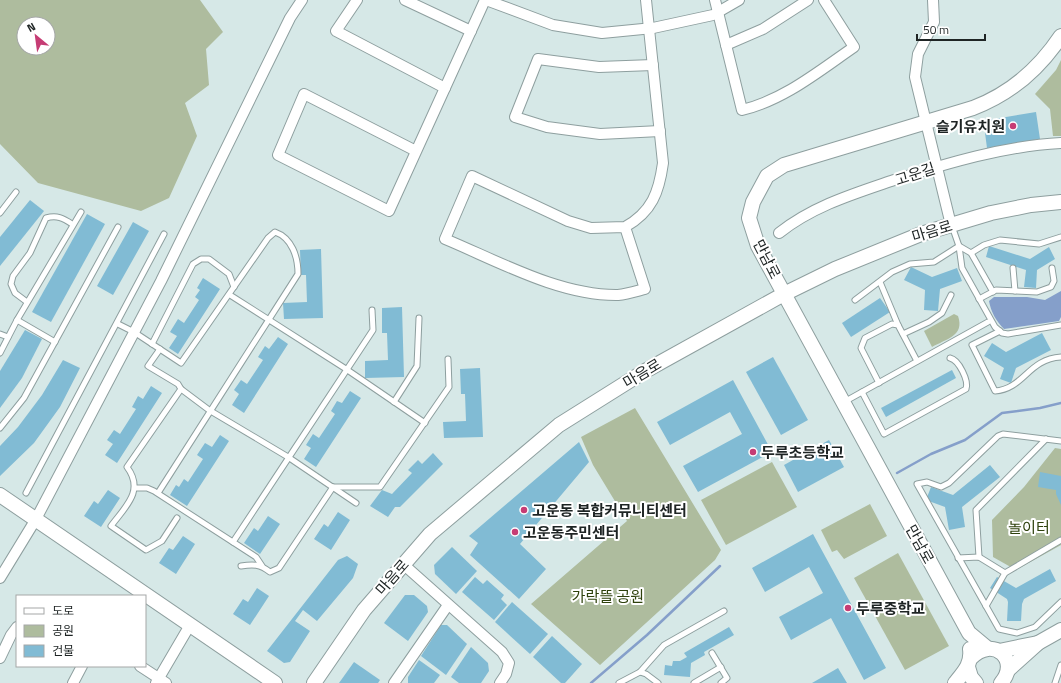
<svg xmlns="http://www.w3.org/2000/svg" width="1061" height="683" font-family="'Titillium Web','Noto Sans KR',sans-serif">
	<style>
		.green { fill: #aebc9e; fill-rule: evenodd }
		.water { fill: #859fca }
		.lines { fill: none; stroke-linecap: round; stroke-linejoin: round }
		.stream { stroke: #859fca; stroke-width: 2.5 }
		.building { fill: #81bbd4 }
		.lane-casing { stroke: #8e9f9f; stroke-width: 7 }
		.street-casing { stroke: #8e9f9f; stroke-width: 12 }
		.secondary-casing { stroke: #8e9f9f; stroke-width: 16 }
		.lane { stroke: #fff; stroke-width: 5 }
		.street { stroke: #fff; stroke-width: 10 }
		.secondary { stroke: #fff; stroke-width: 14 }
		.poi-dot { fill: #c63c74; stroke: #fff; stroke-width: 1.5 }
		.labels { text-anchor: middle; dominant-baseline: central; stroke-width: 4; stroke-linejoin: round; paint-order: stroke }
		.poi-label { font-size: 15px; font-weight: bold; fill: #1e2424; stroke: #fff; text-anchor: start }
		.street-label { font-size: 15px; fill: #1e2424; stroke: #fff }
		.park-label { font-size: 15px; fill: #2e410c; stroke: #fff }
	</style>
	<rect width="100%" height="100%" fill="#d6e8e7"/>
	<g class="green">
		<path d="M0,0H200L223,32L206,49L209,85L185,103L197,136L169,198L141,211L38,183L0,144ZM24,24H48V48H24Z"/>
		<path d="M1061,60V136H1053L1050,109L1035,94L1056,70Z"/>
		<path d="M954,314L958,316C965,336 946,339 932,347L924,331Z"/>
		<path d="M635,408L721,550L715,560L600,665L531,604L627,521L593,465L581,437Z"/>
		<path d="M1055,448L1061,449V545L1016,570L993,557L992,520L1024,487Z"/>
		<path d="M772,462L797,507L726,545L701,500Z"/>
		<path d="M870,504L887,536L844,559L837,550L832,552L821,530Z"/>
		<path d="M898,553L949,646L905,670L854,578Z"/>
	</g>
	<path class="water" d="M1061,291V317L1059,321L1004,329C996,321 991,312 989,301L994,297H1027L1045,300Z"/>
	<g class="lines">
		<g class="stream">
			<path d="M897,473L931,454L965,440L1002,413L1040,408L1061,403"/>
			<path d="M591,683L647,635L720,566"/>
		</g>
	</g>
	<g class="building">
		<path d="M1036,112L1040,139L987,148L985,133L990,132L988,120Z"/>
		<path d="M30,200L44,211L0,266V237Z"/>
		<path d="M87,214L105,224L51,322L32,312Z"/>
		<path d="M133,222L149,231L113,295L97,286Z"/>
		<path d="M989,246L1030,259L1049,247L1055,259L1037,270L1036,288L1024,287L1026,270L986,257Z"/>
		<path d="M321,249L323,318L284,319L283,303L307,302L306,275H301L300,250Z"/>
		<path d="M911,267L932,277L957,268L962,281L940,289L938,311L924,310L925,290L904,280Z"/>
		<path d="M203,278L220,289L178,354L169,348L177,336L170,332L178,319L184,323L199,300L195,297L200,290L197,288Z"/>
		<path d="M880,298L890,312L851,337L842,323Z"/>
		<path d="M402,307L404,377L365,378V361L388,360L387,333H382V308Z"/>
		<path d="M25,330L42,339L22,378L0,408V371Z"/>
		<path d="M1042,333L1051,350L1016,368L1011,383L1000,379L1004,368L984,356L992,343L1006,352Z"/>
		<path d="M278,337L288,344L244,413L232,405L239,394L234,390L241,380L247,384L263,360L258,357L265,346L269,349Z"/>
		<path d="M773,357L808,420L781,435L746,372Z"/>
		<path d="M63,360L80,368L60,407L34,443L0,476V446L18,427L42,395Z"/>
		<path d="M480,368L483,437L444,438L443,422L466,421L465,394H461L460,369Z"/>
		<path d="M952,370L956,378L886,417L881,408Z"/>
		<path d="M733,380L772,452L698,492L683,466L742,434L730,412L670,445L657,422Z"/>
		<path d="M151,386L162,393L117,463L105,455L113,444L107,440L114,430L120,434L136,409L132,407L138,396L143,399Z"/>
		<path d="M350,391L361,398L316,467L304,459L311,448L306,445L313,434L319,438L335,414L331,411L337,401L342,403Z"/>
		<path d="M220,435L229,441L187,506L170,495L176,485L179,487L184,479L188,482L203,459L197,455L205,443L212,447Z"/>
		<path d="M829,440L844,467L798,492L784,465Z"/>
		<path d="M579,442L589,462L520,544L546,569L519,599L470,555L478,543L469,536Z"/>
		<path d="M433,453L443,464L400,507H395L388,517L370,506L382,490L392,494L412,473L408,470L418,460L422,464Z"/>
		<path d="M990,465L1000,477L962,507L965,527L949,530L945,507L926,500L931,487L953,495Z"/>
		<path d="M1040,472L1061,476V505L1056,494V490L1038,487Z"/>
		<path d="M108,490L120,498L101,527L84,516L94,501L98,504Z"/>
		<path d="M338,512L350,520L331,550L314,539L324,524L328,527Z"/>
		<path d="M268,516L280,524L260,554L244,543L254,528L258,531Z"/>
		<path d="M813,534L886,668L864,680L831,618L791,640L779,617L823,593L809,567L765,592L752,568Z"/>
		<path d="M183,536L195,544L176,574L159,563L169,548L173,550Z"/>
		<path d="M452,547L477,571L456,594L435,574L434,565Z"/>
		<path d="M347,556L358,564L353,578L317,621L303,610L295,621L310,631L290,662L284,663L267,651L338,560Z"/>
		<path d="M1050,569L1056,581L1024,599L1022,604L1021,621H1007L1008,602L1007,599L990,588L997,577L1016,588Z"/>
		<path d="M475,577L483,584L487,580L504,595L501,599L507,605L494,620L462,592Z"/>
		<path d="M257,588L269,596L250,625L233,614L243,599L248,602Z"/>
		<path d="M405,595H414L427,606L428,612L408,641L384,623Z"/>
		<path d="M512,602L548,634L530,654L495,622Z"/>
		<path d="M441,625H447L467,644L446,675L421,656Z"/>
		<path d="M729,627L734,635L704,652L705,655L691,663L690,677L664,675L665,665L672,666L673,661H680L687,657L684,653Z"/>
		<path d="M552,636L582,664L565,683H561L533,657Z"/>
		<path d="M471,647L488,663L489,671L481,683H459L451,677Z"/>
		<path d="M419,660L440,675L434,683H408V677Z"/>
		<path d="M354,662L380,680L378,683H339Z"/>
		<path d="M838,668L847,683H812Z"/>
	</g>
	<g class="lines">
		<defs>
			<g id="lane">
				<path d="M0,213L16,192"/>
				<path d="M952,226L960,249"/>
				<path d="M959,246L962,268L995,327L1002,333L1008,334L1061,325"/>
				<path d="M959,246L971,253L993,292"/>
				<path d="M971,253L984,245L1000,240L1039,244L1061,237"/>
				<path d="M1013,268L1015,291"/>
				<path d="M880,282L898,325"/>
				<path d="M230,295L346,369L425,423"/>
				<path d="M979,299L996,290L1037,292L1051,287L1054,281L1052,268"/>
				<path d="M855,300L892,272L910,264L934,262L959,246"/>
				<path d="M27,302L15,293L11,284L13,276L30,253L46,218C57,215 63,218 72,224"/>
				<path d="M17,320L55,342"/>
				<path d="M118,324L134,332L181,363L268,238L275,232C292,238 298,257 298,274L158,493"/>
				<path d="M1000,331L972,345L995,391C1024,389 1028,359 1061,357"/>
				<path d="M0,334L8,337"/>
				<path d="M903,334L929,322L942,313L951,295"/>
				<path d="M152,344L193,264L201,259H209L229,274L234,287"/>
				<path d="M160,349L148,366L178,384L181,389L209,410L288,457L356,503"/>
				<path d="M0,353L17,320L81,212"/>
				<path d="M879,383L861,348L865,338L892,324L898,325L917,361"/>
				<path d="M862,392L884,434L966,389C969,381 959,360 950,358"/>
				<path d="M394,402L417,366L419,318"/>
				<path d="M844,402L988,322"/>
				<path d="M0,428L24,398L118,227"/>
				<path d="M1061,441L1003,434L998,436L949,483L941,487L927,482L917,484L999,629L1017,633L1035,627L1061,602"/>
				<path d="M334,487H380L449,387L448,359"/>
				<path d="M135,488H147L154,491L256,557L262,566"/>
				<path d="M26,493L164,234"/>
				<path d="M177,518L162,541L146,550L111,526C125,507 145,491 127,467L181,389"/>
				<path d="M233,542L373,330L372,310"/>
				<path d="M979,557L976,510L1046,439"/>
				<path d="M958,558L979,557L1005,573"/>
				<path d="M241,566C253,564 260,564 270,572L279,568L333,487"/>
				<path d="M986,606L1005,573L1061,540"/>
				<path d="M712,653L727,678L721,683"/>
				<path d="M640,672L646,674L658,683"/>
				<path d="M619,683L640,672L664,645L724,611"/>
				<path d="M694,683L721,667"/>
				<path d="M1055,683L1061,665"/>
			</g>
			<g id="street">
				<path d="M357,0L336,31L445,88"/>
				<path d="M405,0L471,31"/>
				<path d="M486,0L553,25L602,33L653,28L713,15L739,0"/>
				<path d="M715,0L742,110C784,100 819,71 854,47L824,0"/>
				<path d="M933,0L934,22L918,54L915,77L951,225"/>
				<path d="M726,45L763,29L808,0"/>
				<path d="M653,65L599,67L538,59L515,117L547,127L600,134L660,131"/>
				<path d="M416,151L304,94L278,155L389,211L485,0"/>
				<path d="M625,227L591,228L568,221L472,176L445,239C498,261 560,296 618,295C627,294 637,291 645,289L625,227C652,212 659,192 663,163L646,0"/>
				<path d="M779,233C813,206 853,194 894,180C948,163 1004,146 1061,143"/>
				<path d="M403,564L502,652L509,663L506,674L500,683"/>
				<path d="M0,578L36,519L161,281L290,18L302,0"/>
				<path d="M0,658L11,635L17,627"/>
				<path d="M140,666L166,683"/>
				<path d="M73,683L82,666"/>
				<path d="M156,683L190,625"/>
				<path d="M394,683L448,605"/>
			</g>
			<g id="secondary">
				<path d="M0,495L275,683"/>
				<path d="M987,648L969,633L758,246L749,218L753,202L767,176L784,165L973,108C1010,94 1039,69 1061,36"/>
				<path d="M999,651L1038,643"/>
				<path d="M971,658C993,635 1021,660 1001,683"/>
				<path d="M968,667L971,677L976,683"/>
				<path d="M1008,670L1038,643L1061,630"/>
				<path d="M314,683L364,610L430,534L559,425L645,371L784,294L835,269L921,234L991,213L1031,205L1061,202"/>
				<path d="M955,683C964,672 972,664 970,649"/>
			</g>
		</defs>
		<use href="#lane" class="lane-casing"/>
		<use href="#street" class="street-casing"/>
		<use href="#secondary" class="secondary-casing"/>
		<use href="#lane" class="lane"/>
		<use href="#street" class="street"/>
		<use href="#secondary" class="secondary"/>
	</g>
	<g class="poi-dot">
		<circle cx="1013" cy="126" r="4"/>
		<circle cx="753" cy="452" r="4"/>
		<circle cx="524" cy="510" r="4"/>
		<circle cx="515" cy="532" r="4"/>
		<circle cx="848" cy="608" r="4"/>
	</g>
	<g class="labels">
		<g class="poi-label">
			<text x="1005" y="126" text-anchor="end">슬기유치원</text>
			<text x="761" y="452">두루초등학교</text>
			<text x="532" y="510">고운동 복합커뮤니티센터</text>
			<text x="523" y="532">고운동주민센터</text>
			<text x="856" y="608">두루중학교</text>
		</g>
		<g class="street-label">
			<text transform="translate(915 174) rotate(-18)">고운길</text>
			<text transform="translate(932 231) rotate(-17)">마음로</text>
			<text transform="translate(767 259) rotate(63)">만남로</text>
			<text transform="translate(642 373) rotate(-31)">마음로</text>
			<text transform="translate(920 544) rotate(61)">만남로</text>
			<text transform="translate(392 577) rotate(-49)">마음로</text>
		</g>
		<g class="park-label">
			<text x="1029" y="527">놀이터</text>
			<text x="608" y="596">가락뜰 공원</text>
		</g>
	</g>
	<rect x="16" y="595" width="130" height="72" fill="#ffffff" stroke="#a5a7a7"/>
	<rect x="24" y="608" width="20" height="6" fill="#ffffff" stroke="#a5a7a7"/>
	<text x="52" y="615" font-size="12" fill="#1e2424">도로</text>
	<rect x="24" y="625" width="20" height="12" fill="#aebc9e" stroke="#a5a7a7"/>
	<text x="52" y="635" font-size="12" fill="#1e2424">공원</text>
	<rect x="24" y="645" width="20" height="12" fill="#81bbd4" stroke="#a5a7a7"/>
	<text x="52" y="655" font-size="12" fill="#1e2424">건물</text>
	<g transform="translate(36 36) rotate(331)"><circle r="19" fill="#ffffff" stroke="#a5a7a7"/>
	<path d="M0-3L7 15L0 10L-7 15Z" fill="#c63c74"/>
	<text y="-6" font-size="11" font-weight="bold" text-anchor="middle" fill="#1e2424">N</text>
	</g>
	<path d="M917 34v6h68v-6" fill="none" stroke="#1e2424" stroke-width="2"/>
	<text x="923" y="34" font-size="12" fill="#1e2424" stroke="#ffffff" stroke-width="3" paint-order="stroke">50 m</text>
</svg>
